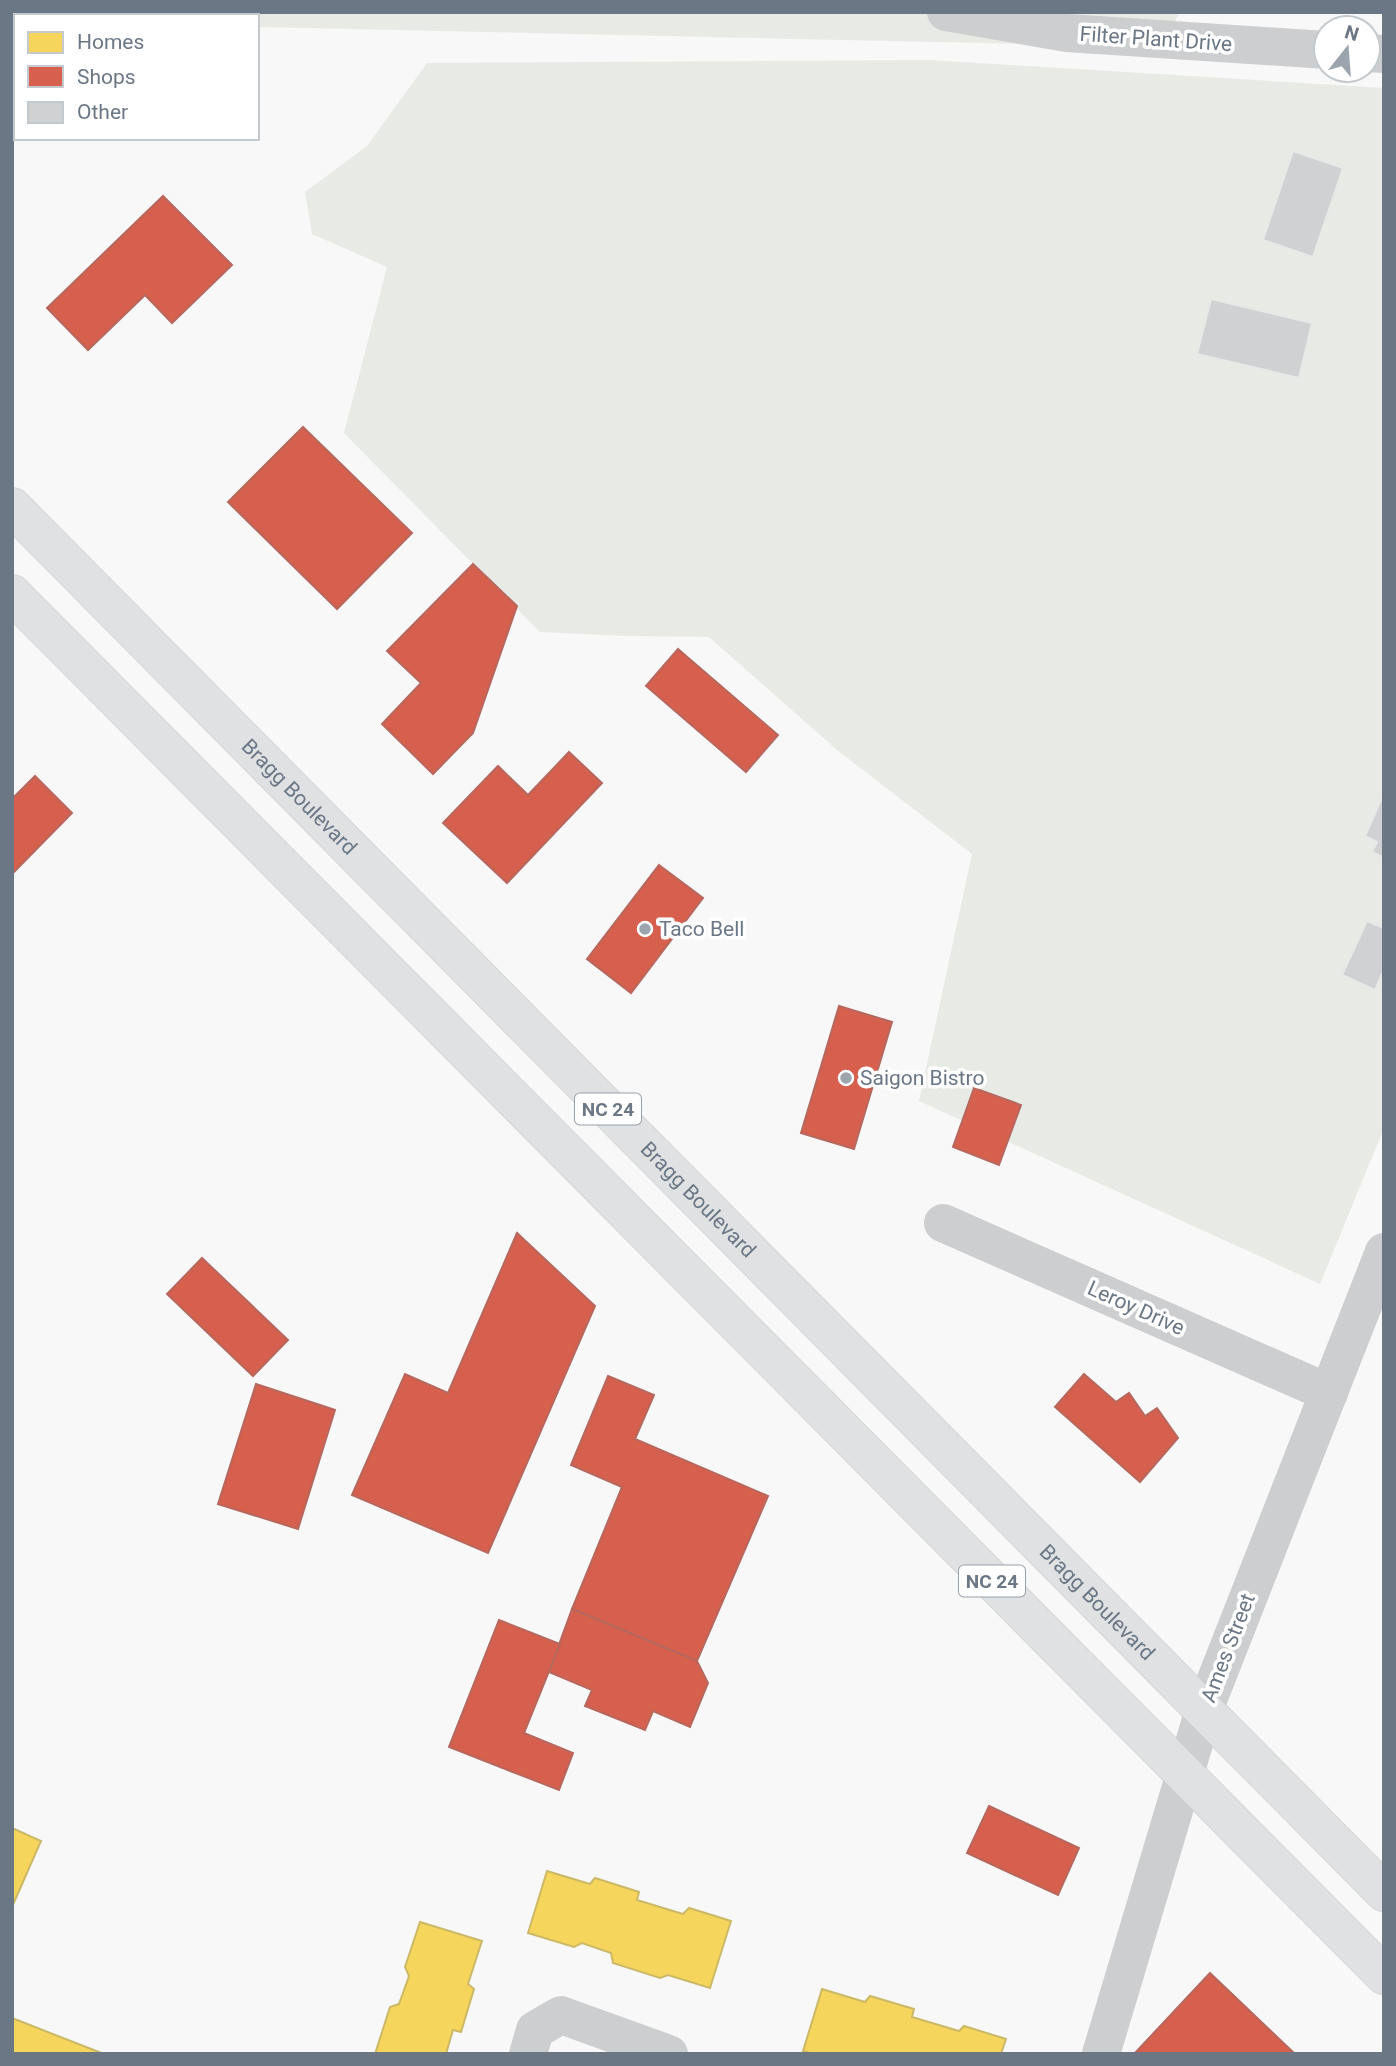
<svg xmlns="http://www.w3.org/2000/svg" width="1396" height="2066" font-family="Roboto,sans-serif">
	<style>
		.green { fill: #e8eae6 }
		.homes { fill: #f6d55c; stroke: #ccb968; stroke-width: 2 }
		.shops { fill: #d6604d; stroke: #b6675e; stroke-width: 2 }
		.building { fill: #d0d1d2; stroke: #e8e8e8; stroke-width: 2 }
		.lines { fill: none; stroke-linecap: round; stroke-linejoin: round }
		.major-casing { stroke: #d5d6d7; stroke-width: 40 }
		.minor { stroke: #cdcecf; stroke-width: 38 }
		.major { stroke: #e0e1e2; stroke-width: 38 }
		.poi-dot { fill: #9ca4ad; stroke: #fff; stroke-width: 2.5 }
		.labels { text-anchor: middle; dominant-baseline: central; stroke-width: 7; stroke-linejoin: round; paint-order: stroke }
		.shield { fill: #fff; stroke: #97a0aa; stroke-width: 2 }
		.shield-label { font-size: 19px; font-weight: bold; fill: #6b7785 }
		.street-label { font-size: 21px; fill: #6b7785; stroke: #fff }
		.poi-label { font-size: 21px; fill: #6b7785; stroke: #fff; text-anchor: start }
	</style>
	<rect width="100%" height="100%" fill="#f8f8f8"/>
	<g class="green">
		<path d="M12,12H1180L1160,47L257,27V16H16V21H12Z"/>
		<path d="M930,60L1384,88V1128L1320,1284L919,1101L972,854L837,750L709,637L626,636L540,632L344,433L387,267L312,234L305,192L367,146L427,63Z"/>
	</g>
	<g class="homes">
		<path d="M12,1828L41,1841L12,1907Z"/>
		<path d="M547,1871L590,1884L595,1878L639,1892L637,1900L683,1914L689,1908L731,1921L710,1988L668,1975L660,1978L613,1963L611,1953L582,1943L574,1947L528,1933Z"/>
		<path d="M420,1922L482,1941L468,1984L474,1989L461,2032L453,2030L446,2054H375L390,2007L399,2004L409,1976L405,1967Z"/>
		<path d="M822,1989L865,2002L870,1996L914,2009L912,2017L959,2031L964,2026L1006,2039L1001,2054H813L803,2051Z"/>
		<path d="M12,2018L104,2054H12Z"/>
	</g>
	<g class="shops">
		<path d="M163,196L232,265L172,323L145,295L88,350L47,308Z"/>
		<path d="M303,427L412,533L337,609L228,502Z"/>
		<path d="M473,564L517,606L473,733L433,774L382,724L421,683L387,651Z"/>
		<path d="M678,649L778,735L746,772L646,686Z"/>
		<path d="M569,752L602,783L507,883L443,823L498,766L528,795Z"/>
		<path d="M35,776L72,813L12,874V799Z"/>
		<path d="M659,865L703,898L631,993L587,959Z"/>
		<path d="M839,1006L892,1022L854,1149L801,1133Z"/>
		<path d="M974,1088L1021,1105L999,1165L953,1147Z"/>
		<path d="M517,1233L595,1306L488,1553L352,1495L405,1374L448,1393Z"/>
		<path d="M202,1258L288,1340L253,1376L167,1294Z"/>
		<path d="M1084,1374L1116,1402L1129,1393L1145,1416L1157,1408L1178,1438L1140,1482L1055,1407Z"/>
		<path d="M608,1376L654,1395L635,1439L768,1496L697,1661L572,1609L622,1487L571,1465Z"/>
		<path d="M256,1384L335,1410L298,1529L218,1504Z"/>
		<path d="M572,1609L697,1661L708,1683L690,1727L653,1711L645,1730L585,1706L592,1690L549,1672Z"/>
		<path d="M499,1620L560,1644L524,1733L573,1753L559,1790L449,1747Z"/>
		<path d="M989,1806L1079,1848L1058,1895L967,1853Z"/>
		<path d="M1210,1973L1295,2054H1134Z"/>
	</g>
	<g class="building">
		<path d="M1293,151L1343,168L1313,257L1263,240Z"/>
		<path d="M1211,299L1312,323L1299,378L1197,354Z"/>
		<path d="M1384,793V858L1372,852L1377,842L1365,836Z"/>
		<path d="M1367,921L1384,928V970L1375,990L1342,975Z"/>
	</g>
	<g class="lines">
		<defs>
			<g id="major">
				<path id="s1" d="M12,507L1384,1892"/>
				<path d="M12,594L1384,1975"/>
			</g>
		</defs>
		<use href="#major" class="major-casing"/>
		<g class="minor">
			<path d="M946,12L1067,33L1326,50"/>
			<path d="M1368,53L1384,54"/>
			<path d="M943,1223L1329,1393"/>
			<path d="M528,2054L535,2030L561,2015L669,2054"/>
			<path d="M1101,2054L1204,1710L1384,1252"/>
		</g>
		<use href="#major" class="major"/>
	</g>
	<g class="poi-dot">
		<circle cx="645" cy="929" r="7"/>
		<circle cx="846" cy="1078" r="7"/>
	</g>
	<g class="labels">
		<g class="shield">
			<rect x="575" y="1093.5" width="66" height="31" rx="5"/>
			<rect x="959" y="1565.5" width="66" height="31" rx="5"/>
		</g>
		<g class="shield-label">
			<text x="608" y="1109">NC 24</text>
			<text x="992" y="1581">NC 24</text>
		</g>
		<g class="street-label">
			<text transform="translate(1156 39) rotate(4)">Filter Plant Drive</text>
			<text stroke="none"><textPath href="#s1" startOffset="408">Bragg Boulevard</textPath></text>
			<text stroke="none"><textPath href="#s1" startOffset="975">Bragg Boulevard</textPath></text>
			<text transform="translate(1136 1308) rotate(24)">Leroy Drive</text>
			<text stroke="none"><textPath href="#s1" startOffset="1542">Bragg Boulevard</textPath></text>
			<text transform="translate(1228 1648) rotate(-69)">Ames Street</text>
		</g>
		<g class="poi-label">
			<text x="659" y="929">Taco Bell</text>
			<text x="860" y="1078">Saigon Bistro</text>
		</g>
	</g>
	<rect width="1396" height="2066" fill="none" stroke="#6b7785" stroke-width="28"/>
	<rect x="14" y="14" width="245" height="126" fill="#ffffff" stroke="#c4c9ce" stroke-width="2"/>
	<rect x="28" y="32" width="35" height="21" fill="#f6d55c" stroke="#c4c9ce" stroke-width="2"/>
	<text x="77" y="49" font-size="21" fill="#6b7785">Homes</text>
	<rect x="28" y="66" width="35" height="21" fill="#d6604d" stroke="#c4c9ce" stroke-width="2"/>
	<text x="77" y="84" font-size="21" fill="#6b7785">Shops</text>
	<rect x="28" y="102" width="35" height="21" fill="#d0d1d2" stroke="#c4c9ce" stroke-width="2"/>
	<text x="77" y="119" font-size="21" fill="#6b7785">Other</text>
	<g transform="translate(1347 49) rotate(17)"><circle r="33" fill="#ffffff" stroke="#c4c9ce" stroke-width="2"/>
	<path d="M0-5L12 26L0 18L-12 26Z" fill="#9ca4ad"/>
	<text y="-10" font-size="19" font-weight="bold" text-anchor="middle" fill="#6b7785">N</text>
	</g>
</svg>
